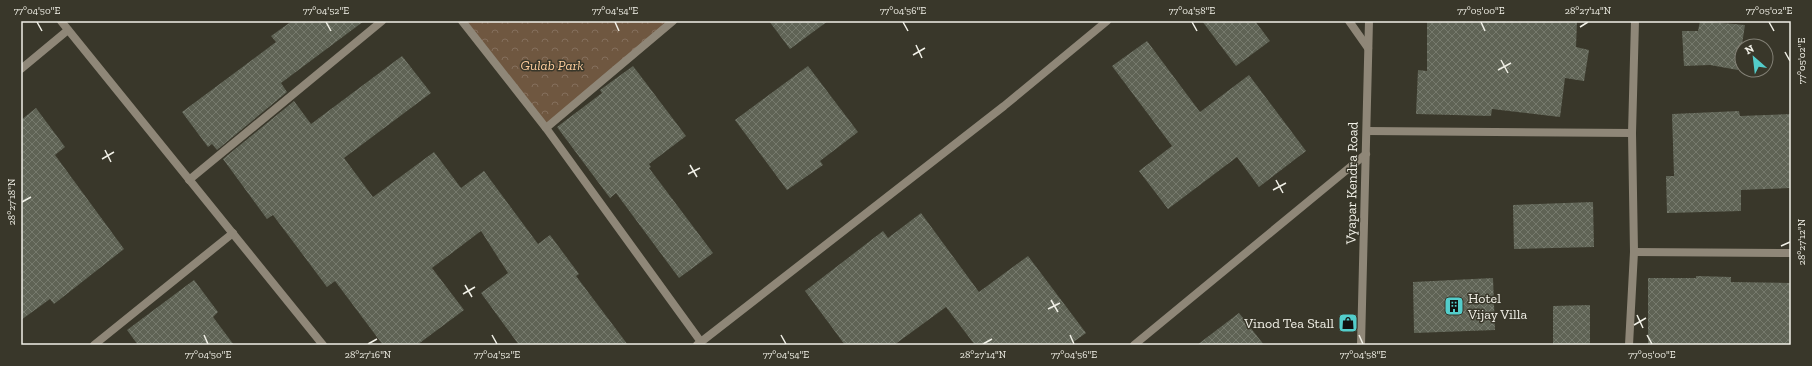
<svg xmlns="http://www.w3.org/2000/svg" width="1812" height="366" font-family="'Zilla Slab',serif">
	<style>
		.park { fill: url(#park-crowns) }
		.building { fill: url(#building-cross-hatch) }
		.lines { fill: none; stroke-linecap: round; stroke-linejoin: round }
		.street { stroke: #8f8778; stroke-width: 8 }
		.ticks { fill: none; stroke: #f1f0e7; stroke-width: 1.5 }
		.labels { text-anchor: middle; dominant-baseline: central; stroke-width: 3; stroke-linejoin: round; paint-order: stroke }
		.park-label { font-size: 14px; font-style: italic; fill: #fccc9c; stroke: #39372a }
		.street-label { font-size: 14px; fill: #f1f0e7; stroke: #39372a }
		.poi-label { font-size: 14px; fill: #f1f0e7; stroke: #39372a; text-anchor: start }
		.neatline { fill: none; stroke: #f1f0e7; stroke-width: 1.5 }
		.ticks-label { font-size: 10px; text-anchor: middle; fill: #f1f0e7 }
	</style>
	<defs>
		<pattern id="park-crowns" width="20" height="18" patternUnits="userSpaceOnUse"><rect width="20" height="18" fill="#6f5740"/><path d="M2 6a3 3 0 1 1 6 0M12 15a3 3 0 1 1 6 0" fill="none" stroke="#846f5c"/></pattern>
		<pattern id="building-cross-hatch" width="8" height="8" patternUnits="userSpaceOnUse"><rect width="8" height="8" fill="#5f6355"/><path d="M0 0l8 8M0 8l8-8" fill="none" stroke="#767a6d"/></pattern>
	</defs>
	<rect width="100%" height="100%" fill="#39372a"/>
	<path class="park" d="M462,21H673L546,128Z"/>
	<g class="building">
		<path d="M292,21H364L281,83L287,92L217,150L212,144L208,147L182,112L276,42L271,36Z"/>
		<path d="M769,21H828L790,49Z"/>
		<path d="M1202,21H1255L1270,41L1236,66Z"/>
		<path d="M1427,21H1577L1576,47L1589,50L1584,81L1565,78L1560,117L1492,109L1491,116L1416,114L1418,70L1427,71Z"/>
		<path d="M1700,21L1745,25L1738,70L1710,65L1684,66L1682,31H1698Z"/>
		<path d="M1147,41L1200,112L1249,75L1306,151L1259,187L1237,157L1168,209L1139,171L1172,146L1112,66Z"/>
		<path d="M402,56L431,93L344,158L373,197L434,152L461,188L484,171L538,244L550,235L579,274L576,276L628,345H519L481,293L508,273L481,231L432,268L464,310L417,345H383L335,281L327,287L273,215L267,219L223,159L294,101L311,124Z"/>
		<path d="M633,66L686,136L649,164L651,167L649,168L713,253L679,278L616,193L610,198L557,127L602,93L600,90Z"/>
		<path d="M808,66L858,132L820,161L823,165L787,190L735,120Z"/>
		<path d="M36,108L65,147L55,155L124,249L54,304L50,299L21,320V120Z"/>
		<path d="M1739,111L1740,116L1791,114V188L1741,190V211L1667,213L1666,176H1674L1672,114Z"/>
		<path d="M1593,202L1594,247L1514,249L1513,205Z"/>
		<path d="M921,213L979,292L1028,256L1086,333L1069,345H975L946,307L894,345H845L805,291L883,231L888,238Z"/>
		<path d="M1696,276L1731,277V282L1791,283V345L1648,344V278H1696Z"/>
		<path d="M1493,278L1495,330L1414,333L1413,282Z"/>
		<path d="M194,280L218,312L213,317L234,345H138L127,330Z"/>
		<path d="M1590,305V345H1553V306Z"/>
		<path d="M1239,313L1264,345H1197Z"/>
	</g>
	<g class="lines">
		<g class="street">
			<path d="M61,21L323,345"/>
			<path d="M462,21L546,128L701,342"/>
			<path d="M1349,21L1368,48"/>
			<path d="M21,69L68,30"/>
			<path d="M546,128L673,21"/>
			<path d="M1367,131L1632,133"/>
			<path d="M189,180L382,21"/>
			<path d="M1634,252L1791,253"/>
			<path d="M94,345L233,233"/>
			<path d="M697,345L1004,106L1107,21"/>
			<path d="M1134,345L1366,154"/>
			<path d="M1361,345L1369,21"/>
			<path d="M1629,345L1634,252L1632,133L1635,21"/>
		</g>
	</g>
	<path class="ticks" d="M37,22L42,31M326,22L331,31M615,22L619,31M903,22L908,31M1192,22L1197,31M1481,22L1485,31M1769,22L1774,31M1580,27L1588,22M916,45L922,58M1785,52L1790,61M913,55L925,48M1501,60L1508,73M1498,70L1511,63M105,150L111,162M102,159L114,152M690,165L697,177M688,174L700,168M1276,180L1283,193M1273,190L1286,183M22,202L31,197M1781,246L1790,242M465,285L472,297M463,294L475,287M1051,300L1058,312M1048,309L1060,303M1637,315L1643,328M1634,325L1646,318M204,335L208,344M492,335L497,344M781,335L786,344M1070,335L1074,344M1359,335L1363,344M1647,335L1652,344M368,344L377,339M983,344L992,339"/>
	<defs>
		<symbol id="building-square" viewBox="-11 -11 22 22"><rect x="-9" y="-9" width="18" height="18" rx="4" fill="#53cdcb" stroke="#39372a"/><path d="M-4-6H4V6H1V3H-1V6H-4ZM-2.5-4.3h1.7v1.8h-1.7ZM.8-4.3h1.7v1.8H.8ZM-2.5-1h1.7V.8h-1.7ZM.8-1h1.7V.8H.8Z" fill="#111"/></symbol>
		<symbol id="shop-square" viewBox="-11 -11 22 22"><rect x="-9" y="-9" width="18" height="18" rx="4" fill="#53cdcb" stroke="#39372a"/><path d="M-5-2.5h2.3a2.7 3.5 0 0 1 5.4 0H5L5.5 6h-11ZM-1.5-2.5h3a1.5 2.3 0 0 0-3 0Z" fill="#111"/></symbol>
	</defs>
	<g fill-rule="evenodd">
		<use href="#building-square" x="1443" y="295" width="22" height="22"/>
		<use href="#shop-square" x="1337" y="312" width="22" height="22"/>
	</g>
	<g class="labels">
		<g class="park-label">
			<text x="552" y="65">Gulab Park</text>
		</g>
		<g class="street-label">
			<text transform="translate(1352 183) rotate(-89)">Vyapar Kendra Road</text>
		</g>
		<g class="poi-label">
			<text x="1468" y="298">Hotel<tspan x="1468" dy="16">Vijay Villa</tspan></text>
			<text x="1334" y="323" text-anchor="end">Vinod Tea Stall</text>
		</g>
	</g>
	<rect width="1812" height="366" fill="none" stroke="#39372a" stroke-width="44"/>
	<g transform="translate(1754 58) rotate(332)"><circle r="19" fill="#39372a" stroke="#838176"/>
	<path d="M0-3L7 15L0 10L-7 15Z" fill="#53cdcb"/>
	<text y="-6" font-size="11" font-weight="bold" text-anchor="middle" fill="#f1f0e7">N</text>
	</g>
	<rect x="22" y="22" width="1768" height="322" class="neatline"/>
	<g class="ticks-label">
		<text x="37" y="14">77°04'50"E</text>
		<text x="326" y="14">77°04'52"E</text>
		<text x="615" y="14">77°04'54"E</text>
		<text x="903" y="14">77°04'56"E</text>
		<text x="1192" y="14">77°04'58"E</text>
		<text x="1481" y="14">77°05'00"E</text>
		<text x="1588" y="14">28°27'14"N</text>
		<text x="1769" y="14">77°05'02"E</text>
		<text transform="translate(1801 61) rotate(-90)" y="4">77°05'02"E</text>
		<text transform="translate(11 202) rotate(-90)" y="4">28°27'18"N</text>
		<text transform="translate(1801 242) rotate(-90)" y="4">28°27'12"N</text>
		<text x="208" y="358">77°04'50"E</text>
		<text x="368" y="358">28°27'16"N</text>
		<text x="497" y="358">77°04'52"E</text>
		<text x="786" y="358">77°04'54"E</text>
		<text x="983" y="358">28°27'14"N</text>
		<text x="1074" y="358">77°04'56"E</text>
		<text x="1363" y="358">77°04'58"E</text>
		<text x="1652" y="358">77°05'00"E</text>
	</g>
</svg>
